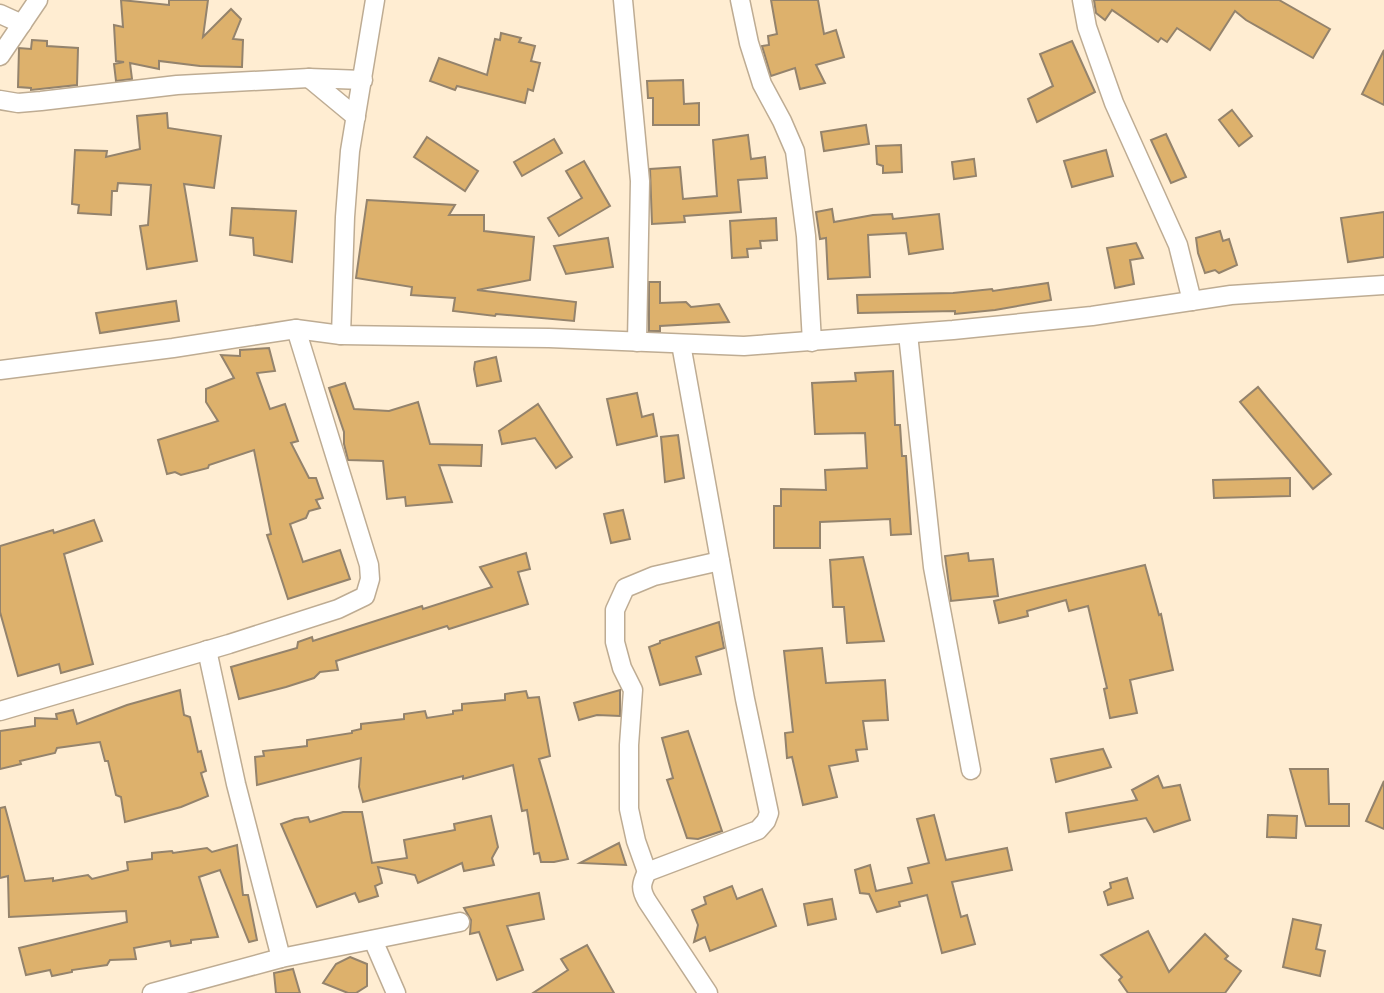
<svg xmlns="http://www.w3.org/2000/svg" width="1384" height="993" font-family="Cabin,sans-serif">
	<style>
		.building { fill: #ddb16c; stroke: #94836c; stroke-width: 2 }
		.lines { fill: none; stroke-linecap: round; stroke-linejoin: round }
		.minor-casing { stroke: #beac93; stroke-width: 21 }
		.minor { stroke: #fff; stroke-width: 18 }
	</style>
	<rect width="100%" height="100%" fill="#ffedd2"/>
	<g class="building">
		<path d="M121,0L169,5V0H208L203,37L231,9L241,19L233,39L243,40L242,67L200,66L159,61V69L130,63L132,79L116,81L114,64L124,62L116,61L114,25L123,27Z"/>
		<path d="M771,0H818L824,34L836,30L844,57L816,65L825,83L800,89L795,68L771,76L762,46L769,45L768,36L777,34Z"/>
		<path d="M1094,0H1279L1330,29L1313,58L1246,20L1235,11L1210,50L1177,28L1167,42L1161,38L1158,42L1112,10L1105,20L1096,13Z"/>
		<path d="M501,33L521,38L519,42L535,46L531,61L540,63L533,91L528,89L525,103L457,86L455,90L430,81L439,58L487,75L495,39L500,40Z"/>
		<path d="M32,40L47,41V46L78,48L77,85L31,90V88L18,87L19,48L31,49Z"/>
		<path d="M1072,41L1095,92L1037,122L1028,99L1053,86L1040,54Z"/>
		<path d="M1384,50V105L1362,94Z"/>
		<path d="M683,80L684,104L699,103V125H653V98H648L647,81Z"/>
		<path d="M1232,110L1252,136L1239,146L1219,120Z"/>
		<path d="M167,113L168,128L221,136L214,188L184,184L197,261L147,269L140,226L148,225L151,185L118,183L117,191H112L111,215L78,213L79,205L72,204L75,150L107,151L106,157L140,149L137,116Z"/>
		<path d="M866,125L869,144L824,151L821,132Z"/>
		<path d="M1166,134L1186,177L1171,183L1151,140Z"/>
		<path d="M748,135L751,159L765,157L767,178L738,180L741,212L684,216L685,222L652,224L650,169L680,167L683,199L717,196L713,140Z"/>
		<path d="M427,137L478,171L465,191L414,157Z"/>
		<path d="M554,139L562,153L522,176L514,162Z"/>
		<path d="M901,145L902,172L883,173V166L877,164L876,146Z"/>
		<path d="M1106,150L1113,176L1072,187L1064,161Z"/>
		<path d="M974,159L976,176L954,179L952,162Z"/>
		<path d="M584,161L610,206L559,236L548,218L582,198L566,171Z"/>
		<path d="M367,200L455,205L449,215H484V231L534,237L530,280L477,290L576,302L574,321L496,314L495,316L453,311L455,298L411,295L412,287L356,278Z"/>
		<path d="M232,208L296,211L292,262L254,255L253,238L230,235Z"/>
		<path d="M832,209L834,222L873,215L892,214L893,219L939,214L943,249L909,254L906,233L868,235L870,277L828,279L826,238L820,239L816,212Z"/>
		<path d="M1384,212V257L1348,262L1341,218Z"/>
		<path d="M776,218L777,240L760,241L761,248L747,249L748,257L732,258L730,221Z"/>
		<path d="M1220,231L1223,241L1229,239L1237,265L1219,273L1215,270L1205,273L1198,253L1196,238Z"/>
		<path d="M608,238L613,267L566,274L554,246Z"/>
		<path d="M1136,243L1143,258L1130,260L1134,284L1115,288L1107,248Z"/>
		<path d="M649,282H660V303L686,302L691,307L719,304L729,322L660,326V331H649Z"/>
		<path d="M1048,283L1051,300L995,310L955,314V311L858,313L857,295L953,293L992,289L993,291Z"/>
		<path d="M176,301L179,321L100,333L96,313Z"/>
		<path d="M269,348L275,371L257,373L270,409L285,404L298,441L291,443L309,478H316L323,498L316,500L320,508L309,511L306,518L290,524L303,562L340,550L350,579L288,599L267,535L271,534L254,450L209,465L208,468L181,475L175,472L167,474L158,440L218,421L206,402V389L234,378L221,355L240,356V350Z"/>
		<path d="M496,357L501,381L477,386L474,369L475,362Z"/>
		<path d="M893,371L895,425H900L902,456H906L911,534L891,535L890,519L820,522V548H774V506H781V489L826,490L825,470L867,468L865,433L815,434L812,383L856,381L855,373Z"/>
		<path d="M345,383L354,409L389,411L418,402L430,444L482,445L481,466L439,465L452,502L406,506L405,497L387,499L383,461L348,460L344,444V432L329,388Z"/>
		<path d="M1258,387L1331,474L1313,489L1240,402Z"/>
		<path d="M637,393L642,417L653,414L657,436L617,445L607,399Z"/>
		<path d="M538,404L572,457L556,468L535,438L502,444L499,431Z"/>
		<path d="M678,435L684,478L665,482L661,437Z"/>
		<path d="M1290,478V496L1214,498L1213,480Z"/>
		<path d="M623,510L630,539L611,543L604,514Z"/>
		<path d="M94,520L102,541L64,554L93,664L61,673L59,664L18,676L0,612V546L53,530L54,533Z"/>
		<path d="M526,553L530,569L518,572L528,604L449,629L447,626L336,661L338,670L320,672L314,678L286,687L239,699L231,667L297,648L298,642L312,637L313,641L422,606L423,609L492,587L480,567Z"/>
		<path d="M968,553L969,561L993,559L998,596L951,601L945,556Z"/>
		<path d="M863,557L884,641L847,643L844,607H833L830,560Z"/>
		<path d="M1145,565L1159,615L1161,614L1173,670L1130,680L1137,713L1110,718L1104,689L1107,688L1088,606L1069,611L1066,600L1027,611L1028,616L999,623L994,601Z"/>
		<path d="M719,622L724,648L696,657L701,674L660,685L649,647L660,643V641Z"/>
		<path d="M822,648L826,683L885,680L888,720L863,721L867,749L856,750L858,761L829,766L837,797L803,805L792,757L787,758L785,733L793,732L784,651Z"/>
		<path d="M180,690L184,715L190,717L198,752L201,751L206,771L201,773L208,796L181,807L125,822L121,797L116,795L108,761H105L100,742L57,748L55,753L20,761L21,764L0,769V731L35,726V718L57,719L56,714L73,710L77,724L127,705Z"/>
		<path d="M620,690V716L597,715L579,720L574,703Z"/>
		<path d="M526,691L528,698L539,697L550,756L539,759L568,859L554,862H541L539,853L534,854L527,810L522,811L513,765L463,779V776L363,802L359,787L361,758L257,785L255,757L264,756L263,751L307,746V740L352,733V731L361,729V724L404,719V714L425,711L427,718L453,714V711L462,710V704L505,700V694Z"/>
		<path d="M688,731L722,831L698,839L687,838L667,780L673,778L662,738Z"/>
		<path d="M1103,749L1111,767L1056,782L1051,759Z"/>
		<path d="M1290,769H1328L1329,804H1349V826H1306Z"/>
		<path d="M1158,776L1163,788L1180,785L1190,820L1154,832L1146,818L1069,832L1066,813L1137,800L1132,790Z"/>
		<path d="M1384,781V829L1366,821Z"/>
		<path d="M5,807L25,881L53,878V881L88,875L92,879L128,870L127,862L152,859V853L172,851L173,853L207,848L212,852L237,845L243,895H248L257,940L249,942L220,870L199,877L218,937L191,940V943L171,946L170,941L134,948L136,959L110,960L107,965L72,970V972L52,976L50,970L26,975L19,948L127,922L126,911L9,917L8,876L0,878V808Z"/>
		<path d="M343,812H362L372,863L407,858L404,840L455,830L454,824L491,816L498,847L492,858L494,865L464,871L462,863L418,883L415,875L378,867L382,883L375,886L378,896L359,902L355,893L317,907L281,824L295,819L308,817L310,822Z"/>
		<path d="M934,815L946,860L1007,848L1012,870L952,882L961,917L967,915L975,944L942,953L927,895L899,902L900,906L877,912L869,894L860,893L855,870L870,865L876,891L912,883L908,868L929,863L917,819Z"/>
		<path d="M1268,815L1297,816L1296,838L1267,837Z"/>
		<path d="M619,843L626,865L580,863Z"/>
		<path d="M1127,878L1133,898L1108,905L1104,892L1111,888L1110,883Z"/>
		<path d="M732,886L737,899L762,889L776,926L710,951L705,937L694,942L698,925L692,910L706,904L704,897Z"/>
		<path d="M539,893L544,919L507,926L523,970L497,980L479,932L470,934L471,920L464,908Z"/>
		<path d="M832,899L836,919L808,925L804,904Z"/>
		<path d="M1293,919L1321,925L1316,949L1325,951L1320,976L1283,967Z"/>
		<path d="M1148,931L1169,972L1205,934L1228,956L1225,959L1241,971L1225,993H1128L1119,980L1122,977L1101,955Z"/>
		<path d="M587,945L614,993H533L568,970L561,959Z"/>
		<path d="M350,957L367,964V986L356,993H348L323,983L336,964Z"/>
		<path d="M293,969L300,993H276L274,973Z"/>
	</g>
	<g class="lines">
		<defs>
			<g id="minor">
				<path d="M623,0L640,181L637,342"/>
				<path d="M740,0L749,43L762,84L782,121L795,151L806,236L812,342"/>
				<path d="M1082,0L1087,27L1114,103L1178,245L1192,301"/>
				<path d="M0,14L22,24"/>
				<path d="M0,56L38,0"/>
				<path d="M309,78L356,117"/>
				<path d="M0,100L18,103L41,101L177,85L309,78L363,80"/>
				<path d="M908,334L933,567L971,770"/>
				<path d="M341,335L345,217L350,151L375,0"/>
				<path d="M681,344L745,699L769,813L766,821L758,830L647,872C641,884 640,889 647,901L708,993"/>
				<path d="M0,370L173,348L296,329L341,335L549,338L744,346L953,330L1092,316L1231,295L1384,285"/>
				<path d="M207,650L236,784L281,958"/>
				<path d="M0,711L229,644L338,609L365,596L370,579L369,565L296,329"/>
				<path d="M647,872L636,841L629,809V745L633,690L622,668L615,642V610L625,588L654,576L720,561"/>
				<path d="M373,940L396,993"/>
				<path d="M152,993L281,958L460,922"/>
			</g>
		</defs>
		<use href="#minor" class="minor-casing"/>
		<use href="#minor" class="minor"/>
	</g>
</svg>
